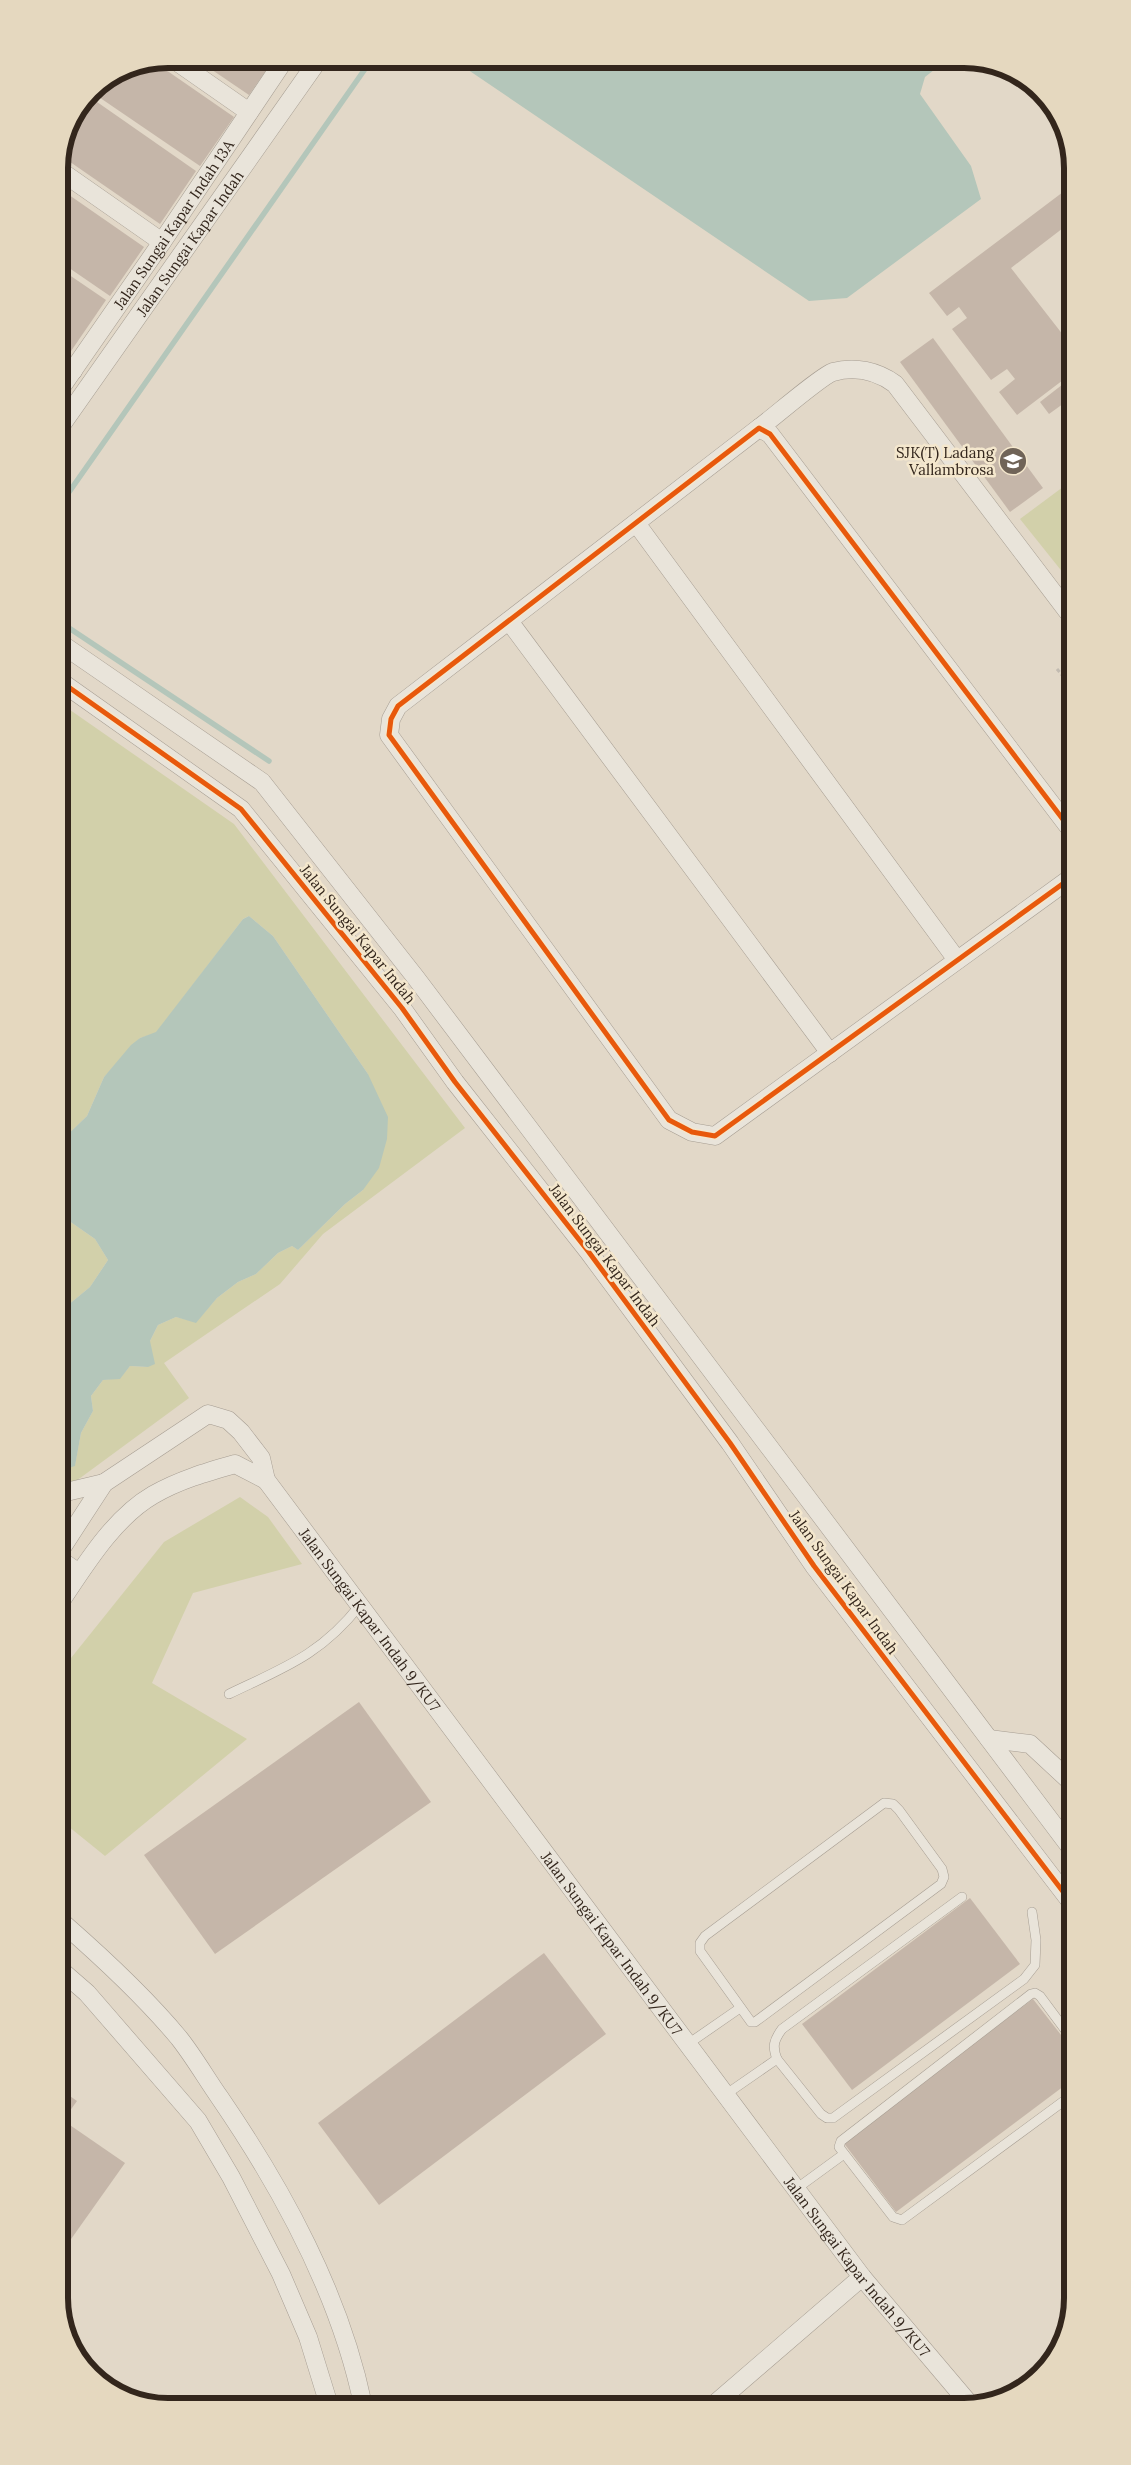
<svg xmlns="http://www.w3.org/2000/svg" width="1131" height="2465" font-family="Lora,serif">
	<style>
		.green { fill: #d2d0aa }
		.water { fill: #b4c6ba }
		.lines { fill: none; stroke-linecap: round; stroke-linejoin: round }
		.stream { stroke: #b4c6ba; stroke-width: 5.5 }
		.building { fill: #c5b6a9 }
		.lane-casing { stroke: #a69d92; stroke-width: 10 }
		.street-casing { stroke: #a69d92; stroke-width: 19 }
		.path { stroke: #c2bbb1; stroke-width: 3; stroke-dasharray: 4 2.5; stroke-linecap: butt }
		.lane { stroke: #e9e4da; stroke-width: 9 }
		.street { stroke: #e9e4da; stroke-width: 18 }
		.cycleway-casing { stroke: #f4e7cd; stroke-width: 8 }
		.cycleway { stroke: #e8590c; stroke-width: 5 }
		.labels { text-anchor: middle; dominant-baseline: central; stroke-width: 5; stroke-linejoin: round; paint-order: stroke }
		.street-label { font-size: 15px; fill: #33261c; stroke: #f4e7cd }
		.poi-label { font-size: 15px; fill: #33261c; stroke: #f4e7cd; text-anchor: end }
		.rim { fill: none; stroke: #33261c; stroke-width: 6 }
	</style>
	<rect width="100%" height="100%" fill="#e2d8c8"/>
	<g class="green">
		<path d="M1067,484L1068,579L1020,519Z"/>
		<path d="M60,703L234,824L465,1128L323,1234L280,1284L164,1363L189,1398L72,1484L62,1483V1470L75,1465L81,1433L93,1411L91,1396L103,1380L120,1378L130,1366L148,1367L150,1341L158,1325L176,1317L196,1322L217,1298L238,1282L256,1274L278,1253L292,1246L298,1250L345,1204L363,1190L368,1074L273,936L249,916L243,919L156,1033L140,1038L104,1077L87,1116L62,1140Z"/>
		<path d="M62,1216L95,1239L108,1260L90,1287L62,1310Z"/>
		<path d="M240,1497L268,1517L302,1564L193,1593L152,1683L247,1739L105,1856L63,1822V1668L164,1542Z"/>
	</g>
	<g class="water">
		<path d="M452,59H948L925,77L920,94L971,166L981,199L847,298L809,301Z"/>
		<path d="M249,916L273,936L368,1074L388,1117L387,1139L379,1168L363,1190L345,1204L298,1250L292,1246L278,1253L256,1274L238,1282L217,1298L196,1323L176,1317L158,1325L150,1341L155,1364L148,1367L130,1366L120,1379L103,1380L91,1396L93,1411L81,1433L75,1466L62,1470V1310L90,1287L108,1260L95,1239L62,1216V1140L87,1116L104,1077L131,1045L140,1038L156,1032L243,919Z"/>
	</g>
	<g class="lines">
		<g class="stream">
			<path d="M60,505L372,59"/>
			<path d="M60,622L269,761"/>
		</g>
	</g>
	<g class="building">
		<path d="M196,59H274L249,95Z"/>
		<path d="M153,61L234,117L200,166L90,91L126,67Z"/>
		<path d="M87,95L196,171L160,224L60,155L67,125Z"/>
		<path d="M59,188L144,247L110,296L59,261Z"/>
		<path d="M1067,189V225L1011,268L1067,340V377L1017,415L999,392L1015,379L1007,369L991,380L952,329L967,318L959,307L947,316L929,293Z"/>
		<path d="M59,268L106,300L69,354L59,347Z"/>
		<path d="M933,338L1043,488L1010,512L900,362Z"/>
		<path d="M1067,381V401L1049,414L1040,402Z"/>
		<path d="M359,1702L431,1802L215,1954L144,1855Z"/>
		<path d="M970,1898L1020,1964L852,2090L802,2024Z"/>
		<path d="M544,1953L606,2034L379,2205L318,2123Z"/>
		<path d="M1033,1999L1072,2049V2080L896,2212L843,2142Z"/>
		<path d="M64,2092L77,2101L64,2119Z"/>
		<path d="M64,2121L125,2163L64,2249Z"/>
	</g>
	<g class="lines">
		<defs>
			<g id="lane">
				<path d="M229,1694C283,1668 321,1655 360,1605"/>
				<path d="M884,1803L893,1804L899,1810L942,1869L944,1877L941,1884L755,2022H751L700,1951V1943L705,1936Z"/>
				<path d="M1072,2039L1040,1996L1035,1993L1031,1994L841,2141L839,2147L893,2217L902,2220L1072,2095"/>
				<path d="M688,2044L740,2008"/>
				<path d="M777,2059C772,2046 774,2040 782,2029L962,1897"/>
				<path d="M725,2095L777,2059L821,2114L827,2118H833L1024,1979L1035,1965L1036,1940L1032,1912"/>
				<path d="M796,2189L844,2154"/>
			</g>
			<g id="street">
				<path d="M173,59L249,112"/>
				<path d="M59,170L162,242"/>
				<path d="M59,362L73,371"/>
				<path id="s1" d="M60,389L162,242L285,59"/>
				<path id="s2" d="M60,427L319,59"/>
				<path d="M759,428C773,418 821,376 833,372C855,366 877,371 895,384L1068,612"/>
				<path d="M636,523L957,960"/>
				<path d="M509,621L830,1053"/>
				<path d="M60,643L262,782L416,978L1071,1848"/>
				<path d="M60,681L241,809L402,1008L455,1082L588,1251L730,1443L814,1566L1071,1902"/>
				<path d="M1068,826L770,434L759,428L398,706L391,719L389,735L669,1120L692,1132L715,1136L1068,880"/>
				<path d="M62,1493L104,1483"/>
				<path id="s3" d="M63,1546L104,1483L208,1414L228,1420L241,1432L261,1458L266,1480L796,2189L862,2277L967,2401"/>
				<path d="M63,1562L79,1573"/>
				<path d="M63,1598C87,1562 115,1517 153,1495C179,1480 207,1472 235,1464L266,1480"/>
				<path d="M989,1739L1030,1744L1071,1782"/>
				<path d="M64,1924C104,1959 145,1997 179,2038C194,2057 206,2078 220,2098C283,2190 340,2294 363,2405"/>
				<path d="M64,1973L87,1993L198,2121L231,2177L281,2274L308,2337L329,2405"/>
				<path d="M717,2402L862,2277"/>
			</g>
		</defs>
		<use href="#lane" class="lane-casing"/>
		<use href="#street" class="street-casing"/>
		<path class="path" d="M1057,669L1068,682"/>
		<use href="#lane" class="lane"/>
		<use href="#street" class="street"/>
		<defs>
			<g id="cycleway">
				<path d="M60,681L241,809L402,1008L455,1082L588,1251L730,1443L814,1566L1071,1902"/>
				<path d="M1068,826L770,434L759,428L398,706L391,719L389,735L669,1120L692,1132L715,1136L1068,880"/>
			</g>
		</defs>
		<use href="#cycleway" class="cycleway-casing"/>
		<use href="#cycleway" class="cycleway"/>
	</g>
	<defs>
		<symbol id="school-disc" viewBox="-11 -11 22 22"><circle r="9.5" fill="#706458" stroke="#f4e7cd"/><path d="M0-5L7-2L0 1L-7-2ZM-4 1L0 2.5L4 1V4Q0 6-4 4Z" fill="#fff"/></symbol>
	</defs>
	<g fill-rule="evenodd">
		<use href="#school-disc" x="997" y="445" width="32" height="32"/>
	</g>
	<g class="labels">
		<g class="street-label">
			<text stroke="none"><textPath href="#s1" startOffset="200">Jalan Sungai Kapar Indah 13A</textPath></text>
			<text stroke="none"><textPath href="#s2" startOffset="225">Jalan Sungai Kapar Indah</textPath></text>
			<text transform="translate(358 934) rotate(51)">Jalan Sungai Kapar Indah</text>
			<text transform="translate(605 1255) rotate(53)">Jalan Sungai Kapar Indah</text>
			<text transform="translate(844 1582) rotate(54)">Jalan Sungai Kapar Indah</text>
			<text stroke="none"><textPath href="#s3" startOffset="468">Jalan Sungai Kapar Indah 9/KU7</textPath></text>
			<text stroke="none"><textPath href="#s3" startOffset="872">Jalan Sungai Kapar Indah 9/KU7</textPath></text>
			<text stroke="none"><textPath href="#s3" startOffset="1278">Jalan Sungai Kapar Indah 9/KU7</textPath></text>
		</g>
		<g class="poi-label">
			<text x="994" y="452">SJK(T) Ladang<tspan x="994" dy="17">Vallambrosa</tspan></text>
		</g>
	</g>
	<path d="M0 0H1131V2465H0ZM168 68H964A100 100 0 0 1 1064 168V2298A100 100 0 0 1 964 2398H168A100 100 0 0 1 68 2298V168A100 100 0 0 1 168 68Z" fill="#e5d8bf" fill-rule="evenodd"/>
	<path class="rim" d="M168 68H964A100 100 0 0 1 1064 168V2298A100 100 0 0 1 964 2398H168A100 100 0 0 1 68 2298V168A100 100 0 0 1 168 68Z"/>
</svg>
